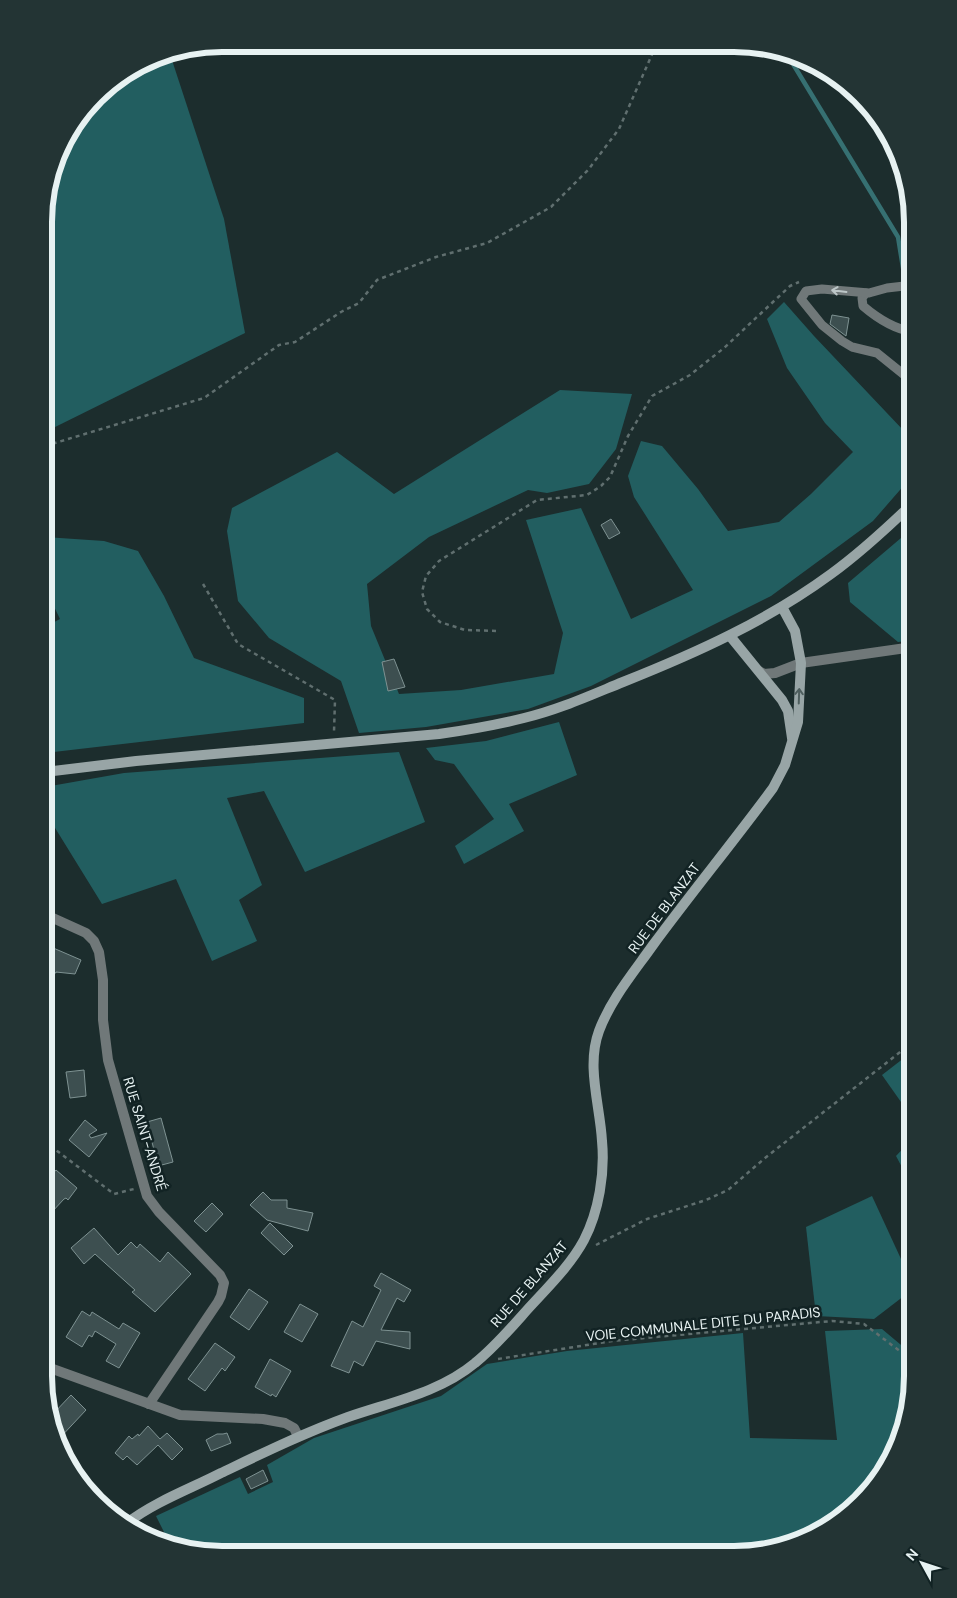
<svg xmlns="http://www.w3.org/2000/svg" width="957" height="1598" font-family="'DM Sans',sans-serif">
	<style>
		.forest { fill: #225e60 }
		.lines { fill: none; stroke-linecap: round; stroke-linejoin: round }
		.stream { stroke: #367072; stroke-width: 4.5 }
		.building { fill: #3d4f50; stroke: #7e9292 }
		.path { stroke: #606f6f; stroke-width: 2.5; stroke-dasharray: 4 4; stroke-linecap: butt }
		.lane { stroke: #707879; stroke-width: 9 }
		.street { stroke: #707879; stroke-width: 10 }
		.secondary { stroke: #98a5a6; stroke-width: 10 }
		.oneway { stroke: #bdc7c8 }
		.oneway2 { stroke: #4e5e5e }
		.labels { text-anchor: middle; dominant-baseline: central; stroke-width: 5; stroke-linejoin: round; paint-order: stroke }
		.street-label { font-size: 14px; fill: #e7f2f2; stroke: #122324 }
		.rim { fill: none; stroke: #e7f2f2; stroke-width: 6 }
	</style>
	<rect width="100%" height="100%" fill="#1c2d2d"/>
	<g class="forest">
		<path d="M170,54L224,219L245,333L45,432V200L62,143L105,88L155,57Z"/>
		<path d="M784,302L814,336L904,431L913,436V475L873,521L771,596L591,686L528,709L426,727L359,733L341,681L269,638L238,601L227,531L232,508L337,452L394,494L560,390L632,394L616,449L589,484L547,493L528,490L429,537L367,584L371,626L399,694L461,690L554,674L563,633L526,520L581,508L631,619L693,590L634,497L628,476L641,441L662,446L698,489L728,531L779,522L811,494L853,452L825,423L787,368L767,319Z"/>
		<path d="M913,525V640L898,642L850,602L848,583L901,538Z"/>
		<path d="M45,537L104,541L138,551L164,596L194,658L304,698V723L45,753V627L60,619L45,588Z"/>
		<path d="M559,722L577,775L509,804L524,831L464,864L455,846L494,819L454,764L435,760L426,748L486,741Z"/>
		<path d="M399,752L425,822L305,872L264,791L227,798L262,885L239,900L257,941L212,961L176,879L102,904L44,810L45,787L124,773Z"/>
		<path d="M913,1051V1119L882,1075Z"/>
		<path d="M913,1138V1188L896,1156Z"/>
		<path d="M872,1196L913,1285V1289L874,1319L816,1316L806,1227Z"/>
		<path d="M882,1329L913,1355V1387L904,1433L876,1484L802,1541L734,1554L200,1553L168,1540L156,1516L240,1477L248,1494L273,1482L267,1465L314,1438L441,1396L487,1364L567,1351L743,1333L750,1438L837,1440L825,1331Z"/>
	</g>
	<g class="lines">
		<path class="stream" d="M790,59L898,237L904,274"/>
	</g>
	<g class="building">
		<path d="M832,315L849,318L846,336L830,324Z"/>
		<path d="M611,519L620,533L609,539L601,525Z"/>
		<path d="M394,659L405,687L388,691L382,662Z"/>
		<path d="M44,944L81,960L75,974L56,972V973L44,970Z"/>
		<path d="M84,1070L86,1096L70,1098L66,1072Z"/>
		<path d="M161,1118L173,1162L158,1166L147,1122Z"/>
		<path d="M85,1120L97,1130L89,1135L91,1138L107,1133L89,1157L69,1140Z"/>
		<path d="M56,1170L77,1188L68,1200L66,1198L64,1199L51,1213L44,1207V1184Z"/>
		<path d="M263,1192L271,1200H287V1208L313,1213L308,1231L267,1220L250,1205Z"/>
		<path d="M212,1203L223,1214L206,1232L194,1221Z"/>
		<path d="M270,1223L293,1246L284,1255L261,1233Z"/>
		<path d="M94,1228L118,1255L131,1242L137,1248L140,1244L160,1262L168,1252L191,1274L155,1312L132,1292L135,1290L95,1254L84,1264L71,1248Z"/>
		<path d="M381,1273L411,1290L404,1302L397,1298L381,1330L410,1332V1349L376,1341L363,1366L354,1361L349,1373L331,1366L352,1321L363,1327L381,1290L374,1286Z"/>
		<path d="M249,1289L268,1302L249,1330L230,1317Z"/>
		<path d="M300,1304L318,1314L302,1342L284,1332Z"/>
		<path d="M82,1311L90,1316L92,1312L119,1329L123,1323L140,1333L119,1368L106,1361L116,1344L95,1331L92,1337L89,1335L82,1347L66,1337Z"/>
		<path d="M215,1343L235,1357L225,1371L222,1368L205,1391L188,1379Z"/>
		<path d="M270,1359L291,1371L276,1397L272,1394L271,1396L255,1387Z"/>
		<path d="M71,1395L86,1410L57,1441L52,1415Z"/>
		<path d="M148,1426L160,1439L167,1433L183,1449L172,1460L158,1445L137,1465L127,1456L123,1460L115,1453L129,1436L132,1439L138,1434L139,1436Z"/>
		<path d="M227,1433L231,1443L211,1451L206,1440L217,1434H223Z"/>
		<path d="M263,1470L268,1481L251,1489L246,1479Z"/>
	</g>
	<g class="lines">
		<g class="path">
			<path d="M45,446L204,398L279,345L295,342L341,312L359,303L377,280L436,257L487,243L551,207L588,170L619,129L654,50L659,45"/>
			<path d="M203,584L238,644L335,700L334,732"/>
			<path d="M496,631L465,630L440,622L427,609L422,592L426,576L439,561L537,500L587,495L601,486L610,477L628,436L652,396L690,375L724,348L790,286L799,282"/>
			<path d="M44,1141L114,1194L134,1189"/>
			<path d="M596,1245L647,1219L706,1200L728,1190L765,1158L913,1042"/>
			<path d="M498,1359L612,1341L832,1321L864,1324L913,1361"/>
		</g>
		<g class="lane">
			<path d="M866,293L862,298L863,306C877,318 894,329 913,332"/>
			<path d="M913,382L877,353L852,347L842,341L822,325L801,299L806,291L822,289L869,293L887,288L913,285"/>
		</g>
		<g class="street">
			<path d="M759,671L764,674L775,673L801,663L913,647"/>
			<path d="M44,914L86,933L94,941L99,952L103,980V1020L108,1060L147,1196L159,1212L220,1275L224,1283L221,1296L218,1302L149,1404"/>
			<path d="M44,1110L48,1093L44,1055"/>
			<path d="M44,1373L50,1368L180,1415L263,1419L285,1423L294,1428L298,1436"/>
		</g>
		<g class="secondary">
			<path d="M730,636L782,700L788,711L792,738"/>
			<path d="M45,772L136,761L439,734C467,730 496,725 524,718C558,710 591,695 623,682C696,653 767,621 831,574C860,553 887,528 913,503"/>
			<path d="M127,1523C156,1501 190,1489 221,1473C263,1453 304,1433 348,1417C391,1402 439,1393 475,1363C494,1348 511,1328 527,1310C547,1288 570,1266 584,1240C599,1211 605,1173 602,1141C600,1105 586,1066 599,1031C611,999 634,972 653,945C692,892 734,841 773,788L785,765L798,722L801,663L795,631L782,607"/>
		</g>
	</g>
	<defs><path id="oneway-shaft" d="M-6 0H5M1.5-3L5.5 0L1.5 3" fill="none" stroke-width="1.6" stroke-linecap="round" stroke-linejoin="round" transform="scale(1.25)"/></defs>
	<use class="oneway" href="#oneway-shaft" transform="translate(839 291) rotate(-173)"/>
	<use class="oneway2" href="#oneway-shaft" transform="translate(799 696) rotate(-88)"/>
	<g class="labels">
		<g class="street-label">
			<text transform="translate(664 908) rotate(-53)">RUE DE BLANZAT</text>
			<text transform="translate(145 1134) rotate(73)">RUE SAINT-ANDRÉ</text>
			<text transform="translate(529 1284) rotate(-49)">RUE DE BLANZAT</text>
			<text transform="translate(703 1324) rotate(-6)">VOIE COMMUNALE DITE DU PARADIS</text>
		</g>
	</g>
	<path d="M0 0H957V1598H0ZM222 52H734A170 170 0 0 1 904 222V1376A170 170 0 0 1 734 1546H222A170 170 0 0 1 52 1376V222A170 170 0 0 1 222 52Z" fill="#233434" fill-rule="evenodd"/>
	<path class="rim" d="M222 52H734A170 170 0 0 1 904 222V1376A170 170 0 0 1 734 1546H222A170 170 0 0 1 52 1376V222A170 170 0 0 1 222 52Z"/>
	<g transform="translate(922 1563) rotate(310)" stroke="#122324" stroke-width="4" paint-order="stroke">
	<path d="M0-4L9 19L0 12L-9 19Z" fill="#e7f2f2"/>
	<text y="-8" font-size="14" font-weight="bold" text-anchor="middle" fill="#e7f2f2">N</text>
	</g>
</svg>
